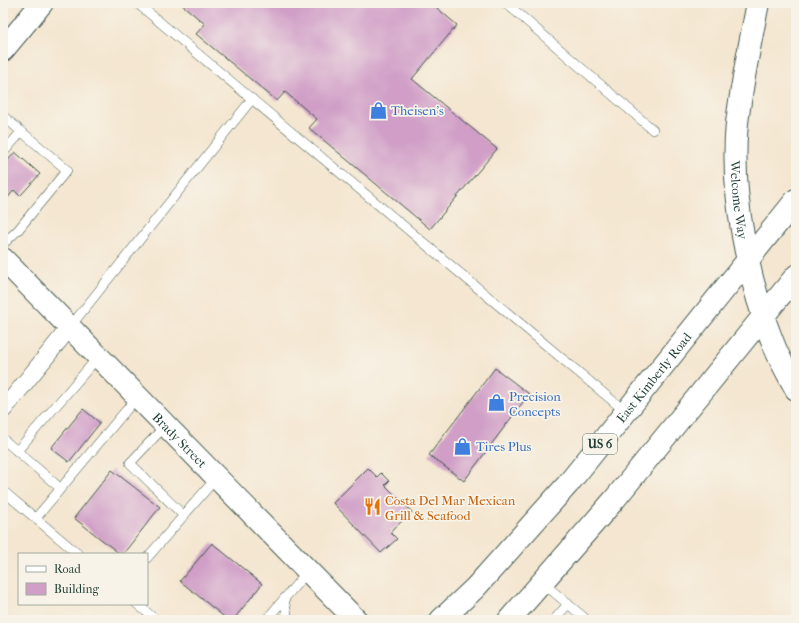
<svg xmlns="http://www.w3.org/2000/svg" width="799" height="623" font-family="'IM FELL French Canon',serif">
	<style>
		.building { fill: #d09ec7 }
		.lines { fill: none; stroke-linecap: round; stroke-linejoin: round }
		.lane-casing { stroke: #3f564b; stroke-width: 10 }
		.street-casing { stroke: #3f564b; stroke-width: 18 }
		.secondary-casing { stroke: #3f564b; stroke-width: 24 }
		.primary-casing { stroke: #3f564b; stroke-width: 24 }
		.highway-casing { stroke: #3f564b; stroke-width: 24 }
		.lane { stroke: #fff; stroke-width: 9 }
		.street { stroke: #fff; stroke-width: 17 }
		.secondary { stroke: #fff; stroke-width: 22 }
		.primary { stroke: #fff; stroke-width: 22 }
		.highway { stroke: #fff; stroke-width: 22 }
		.labels { text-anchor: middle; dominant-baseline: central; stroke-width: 3.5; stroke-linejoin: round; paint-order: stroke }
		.shield { fill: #f7f3e8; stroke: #60746a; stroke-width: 1 }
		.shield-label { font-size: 12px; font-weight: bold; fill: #1f3d34 }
		.shop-label { font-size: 13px; fill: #366cbe; stroke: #f7f3e8; text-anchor: start }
		.street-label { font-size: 13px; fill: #1f3d34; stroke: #f7f3e8 }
		.food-label { font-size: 13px; fill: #c56008; stroke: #f7f3e8; text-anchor: start }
	</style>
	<rect width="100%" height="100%" fill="#f7f3e8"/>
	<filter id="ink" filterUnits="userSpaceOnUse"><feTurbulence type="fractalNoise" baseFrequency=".025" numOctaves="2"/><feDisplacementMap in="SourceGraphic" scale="8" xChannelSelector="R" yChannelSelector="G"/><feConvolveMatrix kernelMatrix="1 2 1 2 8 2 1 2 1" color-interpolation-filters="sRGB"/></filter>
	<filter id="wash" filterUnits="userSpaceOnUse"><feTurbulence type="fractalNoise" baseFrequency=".012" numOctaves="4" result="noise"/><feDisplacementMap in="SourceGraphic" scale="16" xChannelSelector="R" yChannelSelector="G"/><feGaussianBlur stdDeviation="0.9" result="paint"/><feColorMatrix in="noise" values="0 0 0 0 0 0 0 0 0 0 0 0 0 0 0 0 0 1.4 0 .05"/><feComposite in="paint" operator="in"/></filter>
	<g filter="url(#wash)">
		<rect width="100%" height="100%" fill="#f4e6d0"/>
		<g id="blocks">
			<g class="building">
				<path d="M180,3H431L457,25L412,79L497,149L430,229L309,128L317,119L285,92L277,101L196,34L205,24Z"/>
				<path d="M15,152L40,174L20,196L14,190L3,204V166Z"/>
				<path d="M495,368L529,394L464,481L429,455Z"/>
				<path d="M83,409L100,423L69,462L51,448Z"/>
				<path d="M368,468L377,477L381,473L389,481L385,485L412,512L390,532L397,539L381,553L333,503Z"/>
				<path d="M112,470L160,507L123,554H120L74,518Z"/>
				<path d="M212,543L262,584L233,620H228L180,581Z"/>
			</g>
		</g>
	</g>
	<g filter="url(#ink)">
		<use href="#blocks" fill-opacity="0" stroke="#3f564b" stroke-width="1"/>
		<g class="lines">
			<defs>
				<g id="lane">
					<path d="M137,3L626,412"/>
					<path d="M506,3L653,130"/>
					<path d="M3,116L67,170L18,230L3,244"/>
					<path d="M3,153L21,132"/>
					<path d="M70,327L252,99"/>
					<path d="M166,425L130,463L184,516"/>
					<path d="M3,439L60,488"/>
					<path d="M17,451L99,356"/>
					<path d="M3,491L78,554"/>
					<path d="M36,518L138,396"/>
					<path d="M147,558L217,477"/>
					<path d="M543,583L587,620"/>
					<path d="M284,599L308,571"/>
					<path d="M137,604L156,620"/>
					<path d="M266,620L284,599L288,620"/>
					<path d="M554,620L568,604"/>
				</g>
				<path id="street" d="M3,410L70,327"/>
				<path id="secondary" d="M3,50L42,3"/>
				<g id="primary">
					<path id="s1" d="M441,620L475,588L568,484L796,200"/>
					<path d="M509,620L614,500L796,276"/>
				</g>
				<g id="highway">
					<path id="s2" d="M758,3C750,43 742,82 737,123C730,194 748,282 775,348C781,362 789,376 796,389"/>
					<path id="s3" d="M3,259L356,620"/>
				</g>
			</defs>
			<use href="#lane" class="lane-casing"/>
			<use href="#street" class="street-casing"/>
			<use href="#secondary" class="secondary-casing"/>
			<use href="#primary" class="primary-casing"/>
			<use href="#highway" class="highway-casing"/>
			<use href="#lane" class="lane"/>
			<use href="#street" class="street"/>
			<use href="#secondary" class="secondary"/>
			<use href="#primary" class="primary"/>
			<use href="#highway" class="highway"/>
		</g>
	</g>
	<defs>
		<symbol id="shop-bare" viewBox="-9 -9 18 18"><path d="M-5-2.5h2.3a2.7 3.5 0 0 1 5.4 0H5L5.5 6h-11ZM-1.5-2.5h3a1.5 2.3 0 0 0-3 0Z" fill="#3f7fe0" stroke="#f7f3e8" stroke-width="2.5" paint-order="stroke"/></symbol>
		<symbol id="restaurant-bare" viewBox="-9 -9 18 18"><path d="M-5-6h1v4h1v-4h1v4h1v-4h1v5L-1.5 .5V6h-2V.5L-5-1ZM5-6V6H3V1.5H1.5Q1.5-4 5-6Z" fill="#e8710a" stroke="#f7f3e8" stroke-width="2.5" paint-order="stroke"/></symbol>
	</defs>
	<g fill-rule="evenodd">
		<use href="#shop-bare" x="366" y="98" width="25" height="25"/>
		<use href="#shop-bare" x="484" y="390" width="25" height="25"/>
		<use href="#shop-bare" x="450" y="434" width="25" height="25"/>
		<use href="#restaurant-bare" x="360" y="494" width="25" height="25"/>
	</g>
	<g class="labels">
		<rect class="shield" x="583" y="434" width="34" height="20" rx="3"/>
		<g class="shield-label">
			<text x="600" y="444">US 6</text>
		</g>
		<g class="shop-label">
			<text x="391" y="110">Theisen's</text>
			<text x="509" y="396">Precision<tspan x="509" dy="15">Concepts</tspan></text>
			<text x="476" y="446">Tires Plus</text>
		</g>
		<g class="street-label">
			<text stroke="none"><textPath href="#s2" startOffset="199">Welcome Way</textPath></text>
			<text stroke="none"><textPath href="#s1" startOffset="323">East Kimberly Road</textPath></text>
			<text stroke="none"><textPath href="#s3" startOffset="253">Brady Street</textPath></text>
		</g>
		<g class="food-label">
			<text x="385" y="500">Costa Del Mar Mexican<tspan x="385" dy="15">Grill &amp; Seafood</tspan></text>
		</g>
	</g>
	<rect width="799" height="623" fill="none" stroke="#f7f3e8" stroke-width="16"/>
	<rect x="18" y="553" width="130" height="52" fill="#f7f3e8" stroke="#a1aaa0"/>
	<rect x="26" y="566" width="20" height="6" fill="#ffffff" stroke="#a1aaa0"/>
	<text x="54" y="573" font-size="12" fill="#1f3d34">Road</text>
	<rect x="26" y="583" width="20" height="12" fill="#d09ec7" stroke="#a1aaa0"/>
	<text x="54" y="593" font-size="12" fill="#1f3d34">Building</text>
</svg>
